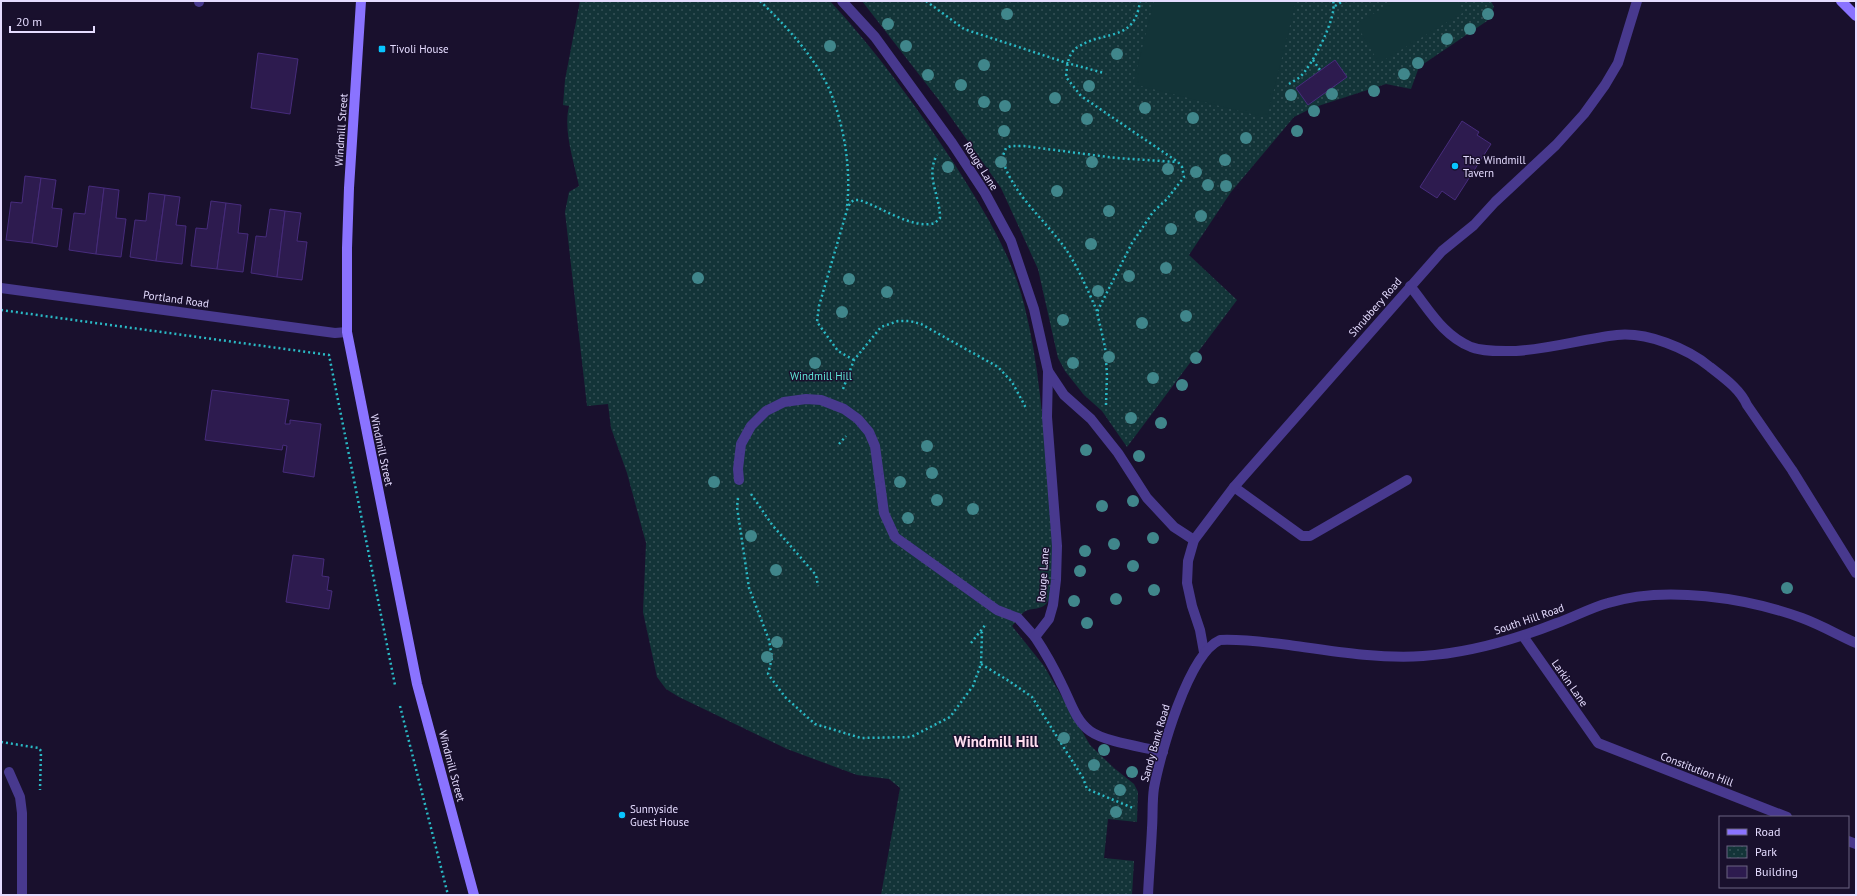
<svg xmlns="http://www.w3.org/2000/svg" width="1857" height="896" font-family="'PT Sans',sans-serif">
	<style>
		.park { fill: url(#park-dots) }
		.garden { fill: #133438 }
		.building { fill: #2d1b4f; stroke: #472c7c }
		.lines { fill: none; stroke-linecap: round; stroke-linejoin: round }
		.path { stroke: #2ab9c5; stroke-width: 2.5; stroke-dasharray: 2 3; stroke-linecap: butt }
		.lane { stroke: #48398e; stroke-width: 10 }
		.street { stroke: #48398e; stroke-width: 10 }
		.secondary { stroke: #8a73ff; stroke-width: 10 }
		.tree { fill: #40868b }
		.poi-dot { fill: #08c5ff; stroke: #19102d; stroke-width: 1.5 }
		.labels { text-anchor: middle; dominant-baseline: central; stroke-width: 3; stroke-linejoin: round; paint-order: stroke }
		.poi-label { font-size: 11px; fill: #e5dcff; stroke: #19102d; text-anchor: start }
		.street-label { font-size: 11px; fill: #e5dcff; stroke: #19102d }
		.park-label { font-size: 11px; fill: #60e7d8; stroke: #19102d }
		.district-label { font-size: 15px; font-weight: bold; fill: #ffdeef; stroke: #19102d }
	</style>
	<defs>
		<pattern id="park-dots" width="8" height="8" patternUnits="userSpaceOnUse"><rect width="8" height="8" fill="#133438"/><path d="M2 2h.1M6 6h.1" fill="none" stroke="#355156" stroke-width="1.8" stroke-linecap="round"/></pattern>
	</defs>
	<rect width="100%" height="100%" fill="#19102d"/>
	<g class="park">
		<path d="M580,1H830C877,52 917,107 955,165C983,209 1011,253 1024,304C1039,363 1043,424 1049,484C1052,517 1056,553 1051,587C1050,591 1050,597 1048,601C1043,611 1031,607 1024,612C1019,616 1016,622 1012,626L1044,666L1090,745L1114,768L1134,784L1138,792L1137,822L1108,819L1104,858L1134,861L1132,895H881L900,788L889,779L857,775L787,749L679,697L666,689L657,677L643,612L646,543L627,473L611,428L608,404L587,406L565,212L569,192L579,186C574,161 563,131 569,106L563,105L565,80Z"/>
		<path d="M862,1H1491L1494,7L1487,21L1419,67L1411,89L1386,84L1312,108L1294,117L1231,192L1189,255L1237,300L1127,447L1102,411L1084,395L1065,371L1058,358L1038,269L1001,188L938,99Z"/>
	</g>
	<g class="garden">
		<path d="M1154,1H1296L1267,118L1133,84Z"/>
		<path d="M1395,1H1458L1464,12L1379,63L1356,24Z"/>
	</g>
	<g class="building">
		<path d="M258,53L298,59L290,114L251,108Z"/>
		<path d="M1335,60L1347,77L1308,105L1296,88Z"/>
		<path d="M1462,121L1479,132L1477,135L1491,144L1455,200L1442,191L1437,198L1420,187Z"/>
		<path d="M25,176L41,178L32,243L6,240L11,202L22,203Z"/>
		<path d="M41,178L56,180L52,208L62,209L57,247L32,243Z"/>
		<path d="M89,186L104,188L96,254L69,250L74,213L85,214Z"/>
		<path d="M104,188L119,190L116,218L126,219L121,257L96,254Z"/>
		<path d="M149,193L165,195L156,261L130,257L135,220L146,221Z"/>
		<path d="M165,195L180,197L176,225L186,226L182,264L156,261Z"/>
		<path d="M211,201L226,203L217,269L191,266L196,228L207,229Z"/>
		<path d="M226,203L241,205L238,233L248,234L243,272L217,269Z"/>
		<path d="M270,209L285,211L277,277L251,273L256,236L266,237Z"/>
		<path d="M285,211L301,213L297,241L307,242L302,280L277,277Z"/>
		<path d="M212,390L289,400L285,424H290V420L321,424L314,477L283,472L287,446L283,445L282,450L205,440Z"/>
		<path d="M293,555L324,559L322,576L329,577L327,590L332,591L329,609L286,602Z"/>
	</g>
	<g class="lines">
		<g class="path">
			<path d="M760,1C786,26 819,61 832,96C845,131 851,170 847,207"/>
			<path d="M926,1L964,29L1067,63L1104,73"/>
			<path d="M1335,6L1343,1"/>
			<path d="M1313,60L1320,70"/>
			<path d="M1289,84C1292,82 1296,80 1300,77C1312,66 1338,16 1333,1"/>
			<path d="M1,310L329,355L395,685"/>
			<path d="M1097,311C1088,291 1079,269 1067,251C1045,219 1013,196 1002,158L1006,148L1011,146H1024L1116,158L1177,162"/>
			<path d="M854,360L838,351L817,322L819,306L847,210L850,203L854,200H859C880,206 912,230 935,223L940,218C940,195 925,176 937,155"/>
			<path d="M843,389L854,360L881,327L898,321H910L921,324L998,367L1012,382L1026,408"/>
			<path d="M1106,405L1107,374L1105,347L1097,312L1132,243L1153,212L1167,199L1184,177L1182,167L1178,162L1081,96L1066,77C1067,68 1067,59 1073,51C1075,48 1080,46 1083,44C1109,31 1135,40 1140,1"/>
			<path d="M839,444L846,436"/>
			<path d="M751,494L773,526L816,575L818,586"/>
			<path d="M738,498L737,507L749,588L769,640L772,658L768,674L785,697L815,724L861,738L911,737L950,717L973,686L981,664L982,633L980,631"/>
			<path d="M971,643L986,624"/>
			<path d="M981,664L1009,681L1032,697L1083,778L1087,789L1133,808"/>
			<path d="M400,706L448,895"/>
			<path d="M1,742L39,748L41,751L40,790"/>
		</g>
		<g class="lane">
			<path d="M199,2V1"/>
			<path d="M739,480L738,469L741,444L751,426L766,411L784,402L806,399L821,400L844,409L858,419L869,432L875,446L884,513L895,537L997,610L1018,618L1035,637"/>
			<path d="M1234,487L1302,536H1310L1407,480"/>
		</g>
		<g class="street">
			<path d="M842,1L875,37L952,143L985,193L1011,241L1034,309L1048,371L1047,417L1057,546L1056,580L1053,605L1049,619L1035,637C1045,652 1054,668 1062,685C1070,700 1075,720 1090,731C1105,742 1144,747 1163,752"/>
			<path d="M1410,286C1429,309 1442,335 1471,347C1485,352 1501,351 1516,351C1550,349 1583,339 1617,335C1647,332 1687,348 1710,367C1724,378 1740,389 1747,405L1792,470L1856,573"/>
			<path d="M1,288L335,333L347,332"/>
			<path d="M1048,371L1064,395L1091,419L1118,453L1147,498L1174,527L1194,540"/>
			<path d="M1523,636L1598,743L1787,817"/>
			<path d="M1204,652L1200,630L1192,606L1187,583L1188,561L1194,540L1234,487L1442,251L1474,225L1495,202L1556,145L1584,114L1605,85L1618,63L1637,1"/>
			<path d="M9,772L20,797L22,813V895"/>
			<path d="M1848,841L1856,844"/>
			<path d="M1148,895C1149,873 1151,850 1152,828C1153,815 1152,801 1154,788C1160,755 1188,654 1220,640C1243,639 1266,642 1289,645C1332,651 1379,659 1423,656C1469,653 1514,640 1557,623C1574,617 1590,608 1608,603C1665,585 1747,598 1802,618C1821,625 1838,635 1856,643"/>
		</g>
		<g class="secondary">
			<path d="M361,1L349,188L347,248V332L417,684L474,895"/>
			<path d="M1841,1L1856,16"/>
		</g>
	</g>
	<g class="tree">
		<circle cx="1007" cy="14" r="6"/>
		<circle cx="1488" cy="14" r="6"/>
		<circle cx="888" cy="24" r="6"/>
		<circle cx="1470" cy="29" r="6"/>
		<circle cx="1447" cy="39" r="6"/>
		<circle cx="830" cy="46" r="6"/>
		<circle cx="906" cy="46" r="6"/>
		<circle cx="1117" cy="54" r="6"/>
		<circle cx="1418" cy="63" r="6"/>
		<circle cx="984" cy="65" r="6"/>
		<circle cx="1404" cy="74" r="6"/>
		<circle cx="928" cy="75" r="6"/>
		<circle cx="961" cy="85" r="6"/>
		<circle cx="1089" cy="86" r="6"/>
		<circle cx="1374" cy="91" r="6"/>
		<circle cx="1332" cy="94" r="6"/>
		<circle cx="1291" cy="95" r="6"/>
		<circle cx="1055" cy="98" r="6"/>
		<circle cx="984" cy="102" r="6"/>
		<circle cx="1005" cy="106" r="6"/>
		<circle cx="1145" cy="108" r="6"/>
		<circle cx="1314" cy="111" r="6"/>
		<circle cx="1193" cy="118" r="6"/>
		<circle cx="1087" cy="119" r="6"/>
		<circle cx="1004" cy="131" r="6"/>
		<circle cx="1297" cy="131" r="6"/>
		<circle cx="1246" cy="138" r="6"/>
		<circle cx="1225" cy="160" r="6"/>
		<circle cx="1001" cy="162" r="6"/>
		<circle cx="1092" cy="162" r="6"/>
		<circle cx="948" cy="167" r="6"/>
		<circle cx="1168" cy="169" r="6"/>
		<circle cx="1196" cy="172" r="6"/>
		<circle cx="1208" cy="185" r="6"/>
		<circle cx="1226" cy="186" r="6"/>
		<circle cx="1057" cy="191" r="6"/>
		<circle cx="1109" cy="211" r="6"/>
		<circle cx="1201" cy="216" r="6"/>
		<circle cx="1171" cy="229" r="6"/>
		<circle cx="1091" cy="244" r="6"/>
		<circle cx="1166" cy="268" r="6"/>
		<circle cx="1129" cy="276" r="6"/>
		<circle cx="698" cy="278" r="6"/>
		<circle cx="849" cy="279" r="6"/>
		<circle cx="1098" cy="291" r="6"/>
		<circle cx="887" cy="292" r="6"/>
		<circle cx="842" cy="312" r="6"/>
		<circle cx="1186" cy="316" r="6"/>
		<circle cx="1063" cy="320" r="6"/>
		<circle cx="1142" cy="323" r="6"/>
		<circle cx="1109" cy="357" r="6"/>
		<circle cx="1196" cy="358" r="6"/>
		<circle cx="815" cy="363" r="6"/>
		<circle cx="1073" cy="363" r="6"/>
		<circle cx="1153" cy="378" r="6"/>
		<circle cx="1182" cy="385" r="6"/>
		<circle cx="1131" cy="418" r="6"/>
		<circle cx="1161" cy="423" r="6"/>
		<circle cx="927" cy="446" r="6"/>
		<circle cx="1086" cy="450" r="6"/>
		<circle cx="1139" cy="456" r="6"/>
		<circle cx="932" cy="473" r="6"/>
		<circle cx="714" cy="482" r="6"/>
		<circle cx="900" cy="482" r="6"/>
		<circle cx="937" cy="500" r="6"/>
		<circle cx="1133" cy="501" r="6"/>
		<circle cx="1102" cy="506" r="6"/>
		<circle cx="973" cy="509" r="6"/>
		<circle cx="908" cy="518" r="6"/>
		<circle cx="751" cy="536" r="6"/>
		<circle cx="1153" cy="538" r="6"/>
		<circle cx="1114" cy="544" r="6"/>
		<circle cx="1085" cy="551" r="6"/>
		<circle cx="1133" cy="566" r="6"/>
		<circle cx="776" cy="570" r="6"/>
		<circle cx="1080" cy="571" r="6"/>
		<circle cx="1787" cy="588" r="6"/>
		<circle cx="1154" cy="590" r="6"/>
		<circle cx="1116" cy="599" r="6"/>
		<circle cx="1074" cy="601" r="6"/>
		<circle cx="1087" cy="623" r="6"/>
		<circle cx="777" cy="642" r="6"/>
		<circle cx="767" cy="657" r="6"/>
		<circle cx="1064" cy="738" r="6"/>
		<circle cx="1104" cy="750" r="6"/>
		<circle cx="1094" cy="765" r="6"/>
		<circle cx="1132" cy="772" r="6"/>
		<circle cx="1120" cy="790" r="6"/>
		<circle cx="1116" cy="812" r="6"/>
	</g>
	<g class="poi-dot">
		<rect x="378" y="45" width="8" height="8" rx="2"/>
		<circle cx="1455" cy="166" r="4"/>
		<circle cx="622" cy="815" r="4"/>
	</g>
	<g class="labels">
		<g class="poi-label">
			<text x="390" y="49">Tivoli House</text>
			<text x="1463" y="160">The Windmill<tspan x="1463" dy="13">Tavern</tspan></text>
			<text x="630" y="809">Sunnyside<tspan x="630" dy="13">Guest House</tspan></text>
		</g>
		<g class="street-label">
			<text transform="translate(341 130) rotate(-86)">Windmill Street</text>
			<text transform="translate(981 166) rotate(58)">Rouge Lane</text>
			<text transform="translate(176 299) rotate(8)">Portland Road</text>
			<text transform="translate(1375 307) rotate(-49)">Shrubbery Road</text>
			<text transform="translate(382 450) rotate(78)">Windmill Street</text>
			<text transform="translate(1043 575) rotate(-86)">Rouge Lane</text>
			<text transform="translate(1529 619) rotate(-19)">South Hill Road</text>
			<text transform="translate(1570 683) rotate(55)">Larkin Lane</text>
			<text transform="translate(1155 743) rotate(-74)">Sandy Bank Road</text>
			<text transform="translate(452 766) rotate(75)">Windmill Street</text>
			<text transform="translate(1697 769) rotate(21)">Constitution Hill</text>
		</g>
		<g class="park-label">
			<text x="821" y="376">Windmill Hill</text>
		</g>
		<g class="district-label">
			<text x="996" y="741">Windmill Hill</text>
		</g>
	</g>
	<rect width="1857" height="896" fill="none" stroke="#e5dcff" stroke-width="4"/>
	<rect x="1719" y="816" width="130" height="72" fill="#19102d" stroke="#6b6281"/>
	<rect x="1727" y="829" width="20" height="6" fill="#8a73ff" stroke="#6b6281"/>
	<text x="1755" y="836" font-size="12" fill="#e5dcff">Road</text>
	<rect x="1727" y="846" width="20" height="12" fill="url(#park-dots)" stroke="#6b6281"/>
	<text x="1755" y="856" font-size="12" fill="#e5dcff">Park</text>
	<rect x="1727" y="866" width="20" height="12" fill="#2d1b4f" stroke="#6b6281"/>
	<text x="1755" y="876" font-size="12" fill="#e5dcff">Building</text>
	<path d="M10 26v6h84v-6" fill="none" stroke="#e5dcff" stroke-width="2"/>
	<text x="16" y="26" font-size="12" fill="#e5dcff" stroke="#19102d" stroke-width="3" paint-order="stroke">20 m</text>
</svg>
